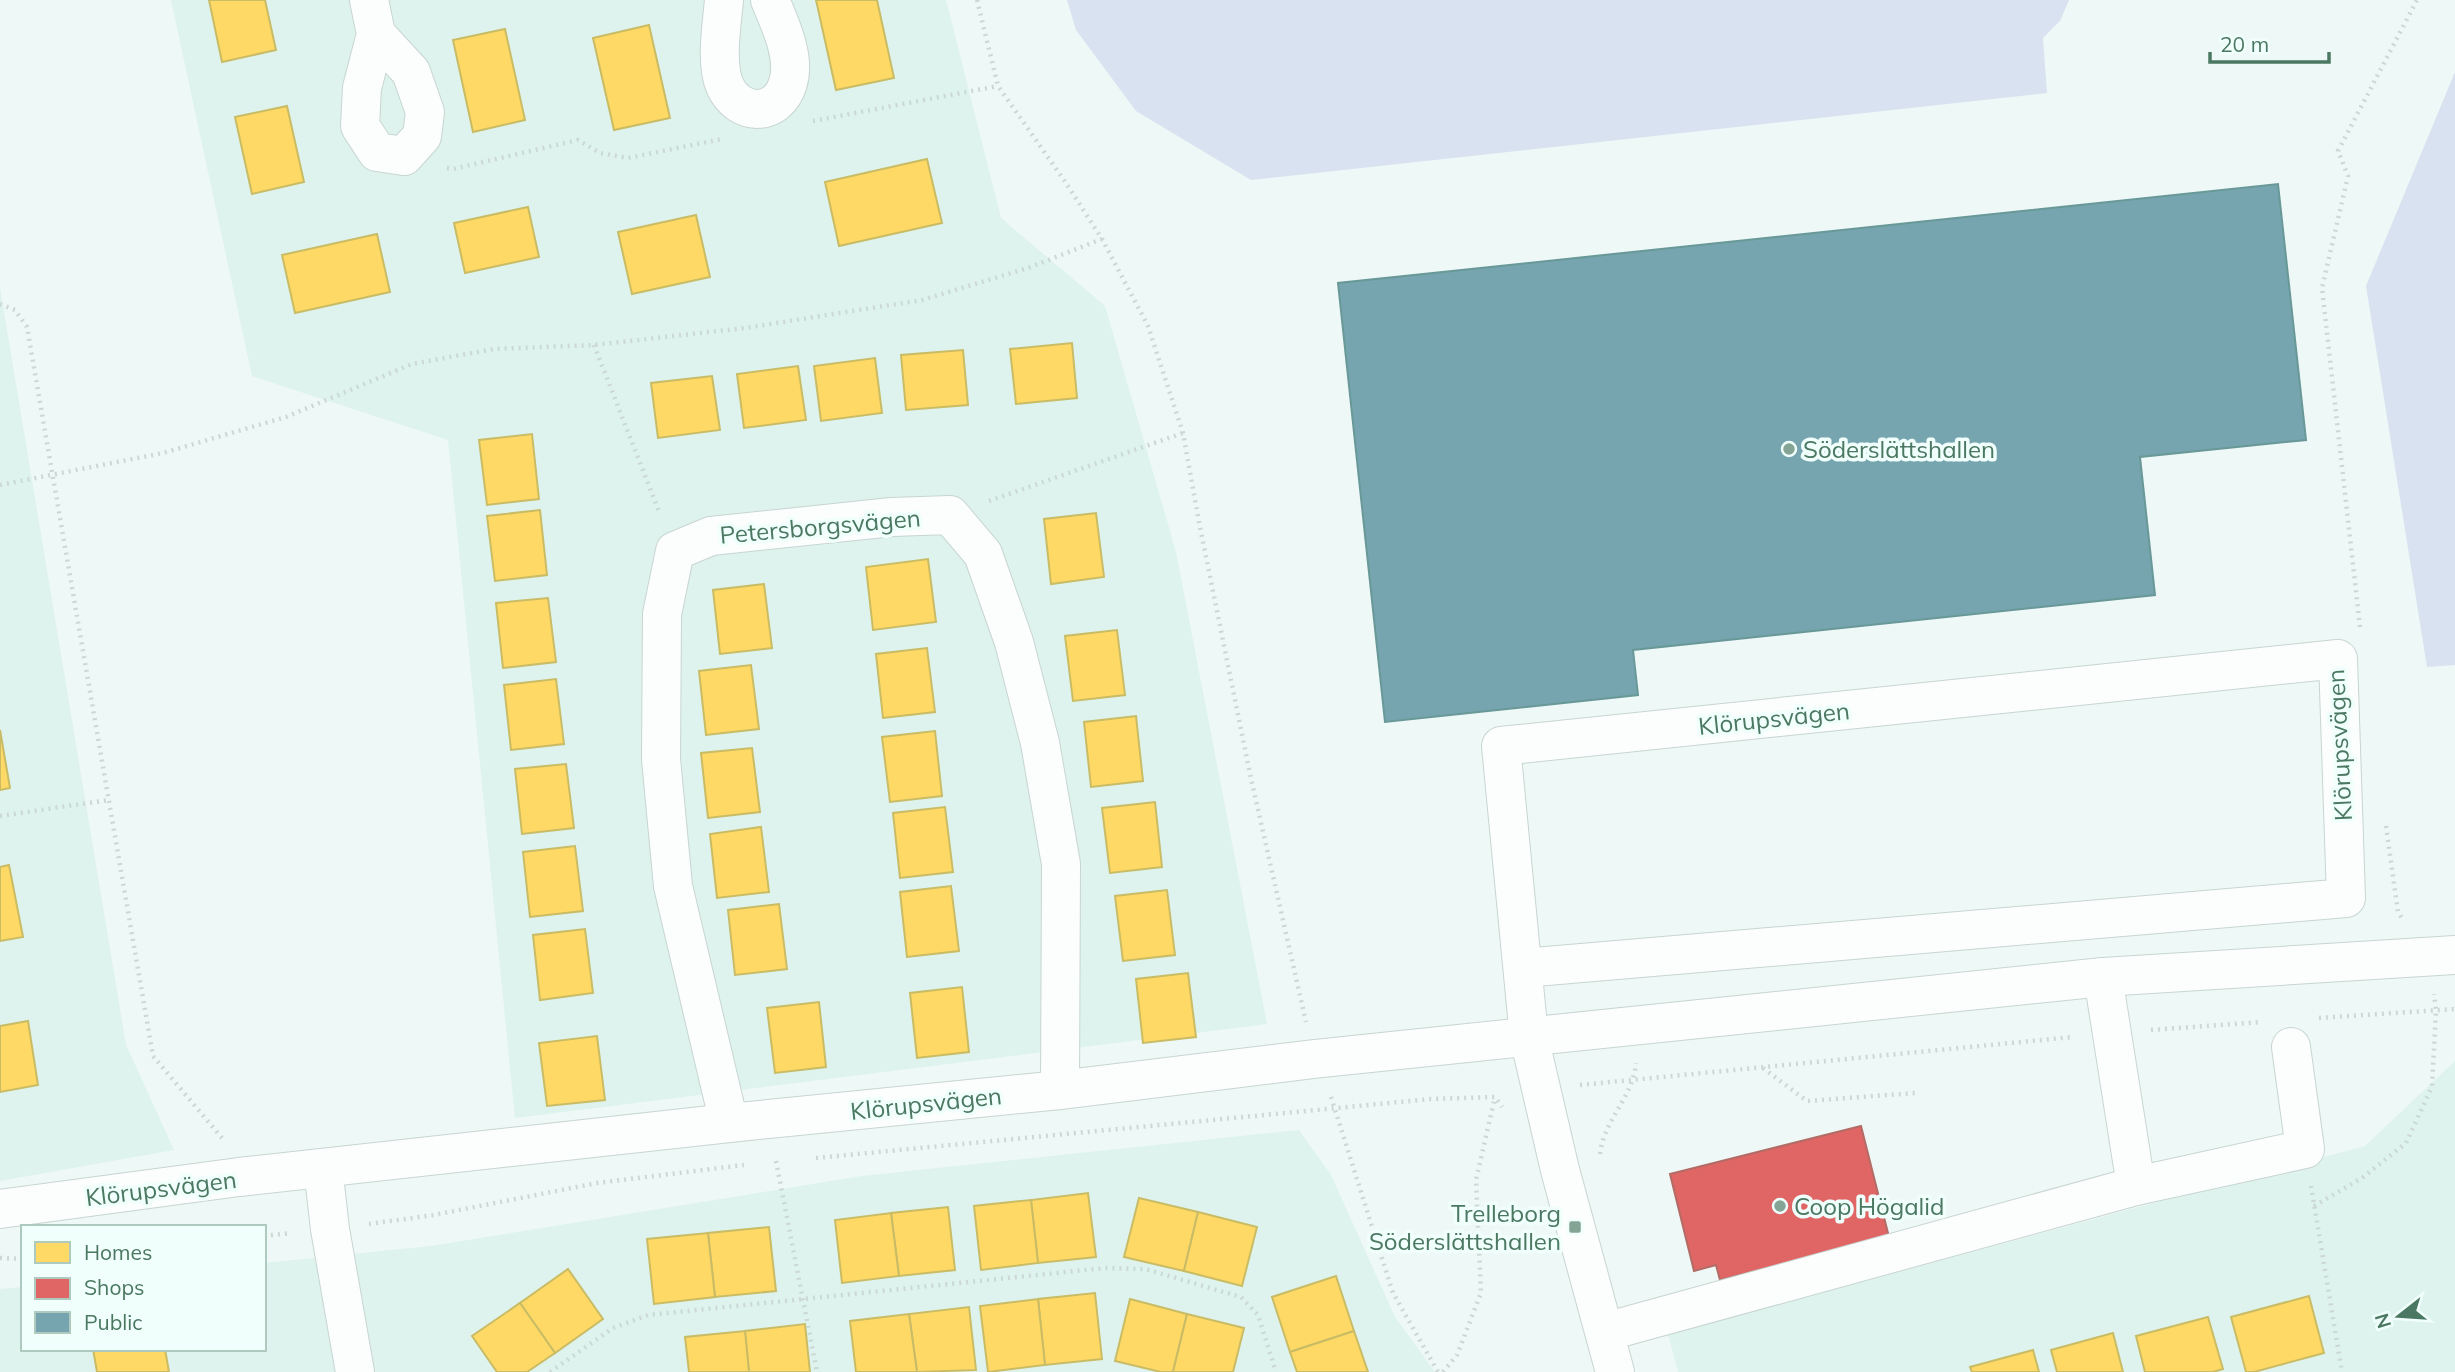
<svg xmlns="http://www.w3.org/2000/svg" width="2455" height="1372" font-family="Mulish,sans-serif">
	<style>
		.residential { fill: #def3ed }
		.green { fill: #d8e2f0 }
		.homes { fill: #ffd966; stroke: #c9bc65; stroke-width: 2 }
		.shops { fill: #e06666; stroke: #b36b65; stroke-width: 2 }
		.public { fill: #76a5af; stroke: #699898; stroke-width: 2 }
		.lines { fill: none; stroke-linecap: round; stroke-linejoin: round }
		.minor-casing { stroke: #c8d5d1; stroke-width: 40 }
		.path { stroke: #ccd8d3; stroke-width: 4.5; stroke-dasharray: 2 5; stroke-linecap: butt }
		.minor { stroke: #fcfefe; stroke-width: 38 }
		.poi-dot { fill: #84a596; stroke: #f0fffb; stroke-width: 2.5 }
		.labels { text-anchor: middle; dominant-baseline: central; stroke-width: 7; stroke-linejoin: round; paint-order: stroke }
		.poi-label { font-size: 24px; fill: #4b7862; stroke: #f0fffb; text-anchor: start }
		.street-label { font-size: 24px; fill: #4b7862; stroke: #f0fffb }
	</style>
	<rect width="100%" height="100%" fill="#eef8f6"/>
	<g class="residential">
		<path d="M171,0H946L1001,218L1105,306L1176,552L1267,1024L515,1118L448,440L252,376Z"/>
		<path d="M0,288L126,1045L174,1150L0,1181Z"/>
		<path d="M2455,1061V1372H1678L1668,1334L2365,1146Z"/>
		<path d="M1299,1130L1331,1175L1395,1317L1435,1372H0V1289L23,1287V1349H264V1263L431,1246L862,1176Z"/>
	</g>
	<g class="green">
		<path d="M1067,0H2069L2060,21L2043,38L2047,93L1251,180L1136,111L1076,30Z"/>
		<path d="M2455,72V665L2427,667L2366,286Z"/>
	</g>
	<g class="homes">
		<path d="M209,0H265L276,50L222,62Z"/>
		<path d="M816,0H877L894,78L836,90Z"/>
		<path d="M649,25L670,118L614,130L593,38Z"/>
		<path d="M505,29L525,120L473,132L453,40Z"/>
		<path d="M287,106L304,182L252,194L235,117Z"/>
		<path d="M927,159L942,223L839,246L825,182Z"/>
		<path d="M528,207L539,257L465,273L454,223Z"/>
		<path d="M696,215L710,277L632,294L618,232Z"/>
		<path d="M377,234L390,292L295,313L282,255Z"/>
		<path d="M1072,343L1077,398L1016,404L1010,349Z"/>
		<path d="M963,350L968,405L906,410L901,355Z"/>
		<path d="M875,358L882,413L821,421L814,366Z"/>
		<path d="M798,366L806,420L744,428L737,374Z"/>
		<path d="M712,376L720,430L658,438L651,383Z"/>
		<path d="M532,434L539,499L487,505L479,440Z"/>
		<path d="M540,510L547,575L495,581L487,516Z"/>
		<path d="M1096,513L1104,577L1051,584L1044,519Z"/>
		<path d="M928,559L936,622L873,630L866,567Z"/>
		<path d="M764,584L772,648L720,654L713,590Z"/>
		<path d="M548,598L556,662L503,668L496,603Z"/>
		<path d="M1117,630L1125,695L1073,701L1065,636Z"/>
		<path d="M927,648L935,712L883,718L876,654Z"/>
		<path d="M751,665L759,729L706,735L699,671Z"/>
		<path d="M556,679L564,744L511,750L504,685Z"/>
		<path d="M1136,716L1143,781L1091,787L1084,722Z"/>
		<path d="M0,730L10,788L0,790Z"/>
		<path d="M935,731L942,796L890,802L882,737Z"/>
		<path d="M752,748L760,812L708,818L701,753Z"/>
		<path d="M566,764L574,828L522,834L515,769Z"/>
		<path d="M1155,802L1162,867L1110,873L1102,808Z"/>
		<path d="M945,807L953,872L900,878L893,813Z"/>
		<path d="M761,827L769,892L717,898L710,834Z"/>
		<path d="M575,846L583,911L530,917L523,852Z"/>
		<path d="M9,865L23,937L0,941V867Z"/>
		<path d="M951,886L959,951L907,957L900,892Z"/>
		<path d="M1167,890L1175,955L1123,961L1115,896Z"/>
		<path d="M779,904L787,969L735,975L728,910Z"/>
		<path d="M585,929L593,993L540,1000L533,935Z"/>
		<path d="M1188,973L1196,1037L1143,1043L1136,979Z"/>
		<path d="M962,987L969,1052L917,1058L910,993Z"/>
		<path d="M819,1002L826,1067L775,1073L767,1008Z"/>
		<path d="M28,1021L38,1085L0,1092V1026Z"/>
		<path d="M597,1036L605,1100L547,1106L539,1043Z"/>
		<path d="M1088,1193L1096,1257L1038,1263L1031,1200Z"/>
		<path d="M1139,1198L1198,1212L1184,1271L1124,1257Z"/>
		<path d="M1031,1200L1038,1263L981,1270L974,1206Z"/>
		<path d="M948,1207L955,1270L899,1276L891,1213Z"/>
		<path d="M1198,1212L1257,1227L1242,1286L1184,1271Z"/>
		<path d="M891,1213L899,1276L842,1283L835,1220Z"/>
		<path d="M769,1227L776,1291L715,1297L708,1233Z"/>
		<path d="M708,1233L715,1297L654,1304L647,1239Z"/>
		<path d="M568,1269L603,1319L555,1353L520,1303Z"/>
		<path d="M1336,1276L1354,1331L1290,1352L1272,1297Z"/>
		<path d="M1095,1293L1102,1359L1045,1365L1038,1299Z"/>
		<path d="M2309,1296L2324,1353L2254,1372H2246L2231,1317Z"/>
		<path d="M1038,1299L1045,1365L988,1372L980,1306Z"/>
		<path d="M1130,1299L1187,1314L1173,1372H1161L1115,1361Z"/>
		<path d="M520,1303L555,1353L527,1372H497L472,1336Z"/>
		<path d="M969,1307L976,1370L917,1372L909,1314Z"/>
		<path d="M909,1314L917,1372H856L850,1321Z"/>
		<path d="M1187,1314L1244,1328L1233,1372H1173Z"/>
		<path d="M2208,1317L2223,1369L2213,1372H2145L2136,1336Z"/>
		<path d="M805,1324L810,1372H749L745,1331Z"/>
		<path d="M745,1331L749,1372H689L685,1337Z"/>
		<path d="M1354,1331L1368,1372H1297L1290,1352Z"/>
		<path d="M2113,1333L2123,1372H2057L2051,1350Z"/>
		<path d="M93,1349H165L169,1372H97Z"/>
		<path d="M2033,1350L2039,1372H1972L1970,1367Z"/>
	</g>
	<path class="shops" d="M1861,1126L1889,1237L1720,1280L1716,1265L1694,1271L1670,1174Z"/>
	<path class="public" d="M2278,184L2306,440L2140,457L2155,595L1633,650L1638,695L1385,722L1338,283Z"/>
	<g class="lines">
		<defs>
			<g id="minor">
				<path d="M369,0L376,34L362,88L360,126L377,152L404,156L422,136L425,112L411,72L376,34"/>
				<path d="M724,0C722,23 715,64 725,86C739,117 778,117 788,83C796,57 780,24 770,0"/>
				<path d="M1523,968L2346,898L2338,659L1501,746L1529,1037L1560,1170L1615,1372"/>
				<path d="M729,1123L673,886L661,759L662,614L675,551L711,536L892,517L950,515L983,554L1014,642L1040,743L1061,864L1060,1090"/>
				<path d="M323,1168L330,1229L355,1372"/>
				<path d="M2136,1186L2305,1149L2291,1047"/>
				<path d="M0,1209L239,1177L729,1123L1060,1090L1314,1059L2103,977L2455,955"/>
				<path d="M1605,1332L2136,1186L2103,977"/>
			</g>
		</defs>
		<use href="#minor" class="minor-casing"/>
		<g class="path">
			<path d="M977,0L998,86L1064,180L1102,239L1148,326L1183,433L1199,522L1250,774L1306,1022"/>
			<path d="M813,121L998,86"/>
			<path d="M447,168L453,169L578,140L600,153L628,158L722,139"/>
			<path d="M0,304L15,310L27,327L153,1056L222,1138"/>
			<path d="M594,345L660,514"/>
			<path d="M0,485L163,453L286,417L412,364L494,349L594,345L745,328L922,300L1028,268L1102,239"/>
			<path d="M989,501L1183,433"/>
			<path d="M2360,627L2322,288L2348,176L2338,151L2417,0"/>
			<path d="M0,816L109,800"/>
			<path d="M2386,826L2398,912L2403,920"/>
			<path d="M2319,1018L2455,1009"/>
			<path d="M2151,1030L2261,1022"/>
			<path d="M1763,1068L1807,1101L1915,1093"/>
			<path d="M1580,1085L2072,1037"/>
			<path d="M1331,1097L1393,1293L1438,1372"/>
			<path d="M1600,1154C1604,1119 1633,1098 1636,1063"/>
			<path d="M816,1158L1431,1099L1495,1097L1502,1107"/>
			<path d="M776,1161L817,1372"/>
			<path d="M2311,1186L2342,1372"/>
			<path d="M2314,1206L2362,1178L2406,1143L2432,1087L2436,1010L2434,994"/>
			<path d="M369,1224L434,1215L597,1183L744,1165"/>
			<path d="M264,1236L291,1233"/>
			<path d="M0,1258L23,1259"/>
			<path d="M550,1372L613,1328L648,1315L1105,1268L1145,1269L1241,1297L1258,1315L1276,1372"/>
			<path d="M1443,1372L1457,1355L1481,1293L1476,1180L1495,1097"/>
		</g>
		<use href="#minor" class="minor"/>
	</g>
	<g class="poi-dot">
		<circle cx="1789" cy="449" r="7"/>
		<circle cx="1780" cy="1206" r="7"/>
		<rect x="1568" y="1220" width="14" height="14" rx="3.5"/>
	</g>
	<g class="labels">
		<g class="poi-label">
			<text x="1803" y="449">Söderslättshallen</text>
			<text x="1794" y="1206">Coop Högalid</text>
			<text x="1561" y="1213" text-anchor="end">Trelleborg<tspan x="1561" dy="28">Söderslättshallen</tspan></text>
		</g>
		<g class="street-label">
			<text transform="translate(820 526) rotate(-5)">Petersborgsvägen</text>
			<text transform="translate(1774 718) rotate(-6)">Klörupsvägen</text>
			<text transform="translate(2339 745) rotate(-93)">Klörupsvägen</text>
			<text transform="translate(926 1103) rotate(-6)">Klörupsvägen</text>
			<text transform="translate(161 1188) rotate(-7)">Klörupsvägen</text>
		</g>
	</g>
	<rect x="21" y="1225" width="245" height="126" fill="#f0fffb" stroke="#aec9be" stroke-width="2"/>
	<rect x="35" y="1242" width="35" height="21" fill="#ffd966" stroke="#aec9be" stroke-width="2"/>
	<text x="84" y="1260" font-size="21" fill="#4b7862">Homes</text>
	<rect x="35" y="1278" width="35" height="21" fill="#e06666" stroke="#aec9be" stroke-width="2"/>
	<text x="84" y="1295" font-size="21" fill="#4b7862">Shops</text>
	<rect x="35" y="1312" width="35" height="21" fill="#76a5af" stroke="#aec9be" stroke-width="2"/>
	<text x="84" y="1330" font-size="21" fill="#4b7862">Public</text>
	<g transform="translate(2399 1316) rotate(253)" stroke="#f0fffb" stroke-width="5" paint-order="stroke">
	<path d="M0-5L12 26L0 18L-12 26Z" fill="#4b7862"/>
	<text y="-10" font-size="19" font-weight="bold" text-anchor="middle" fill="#4b7862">N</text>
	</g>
	<path d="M2210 52v10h119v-10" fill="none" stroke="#4b7862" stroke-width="3.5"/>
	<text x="2220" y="52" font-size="21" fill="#4b7862" stroke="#f0fffb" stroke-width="5" paint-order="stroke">20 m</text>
</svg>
